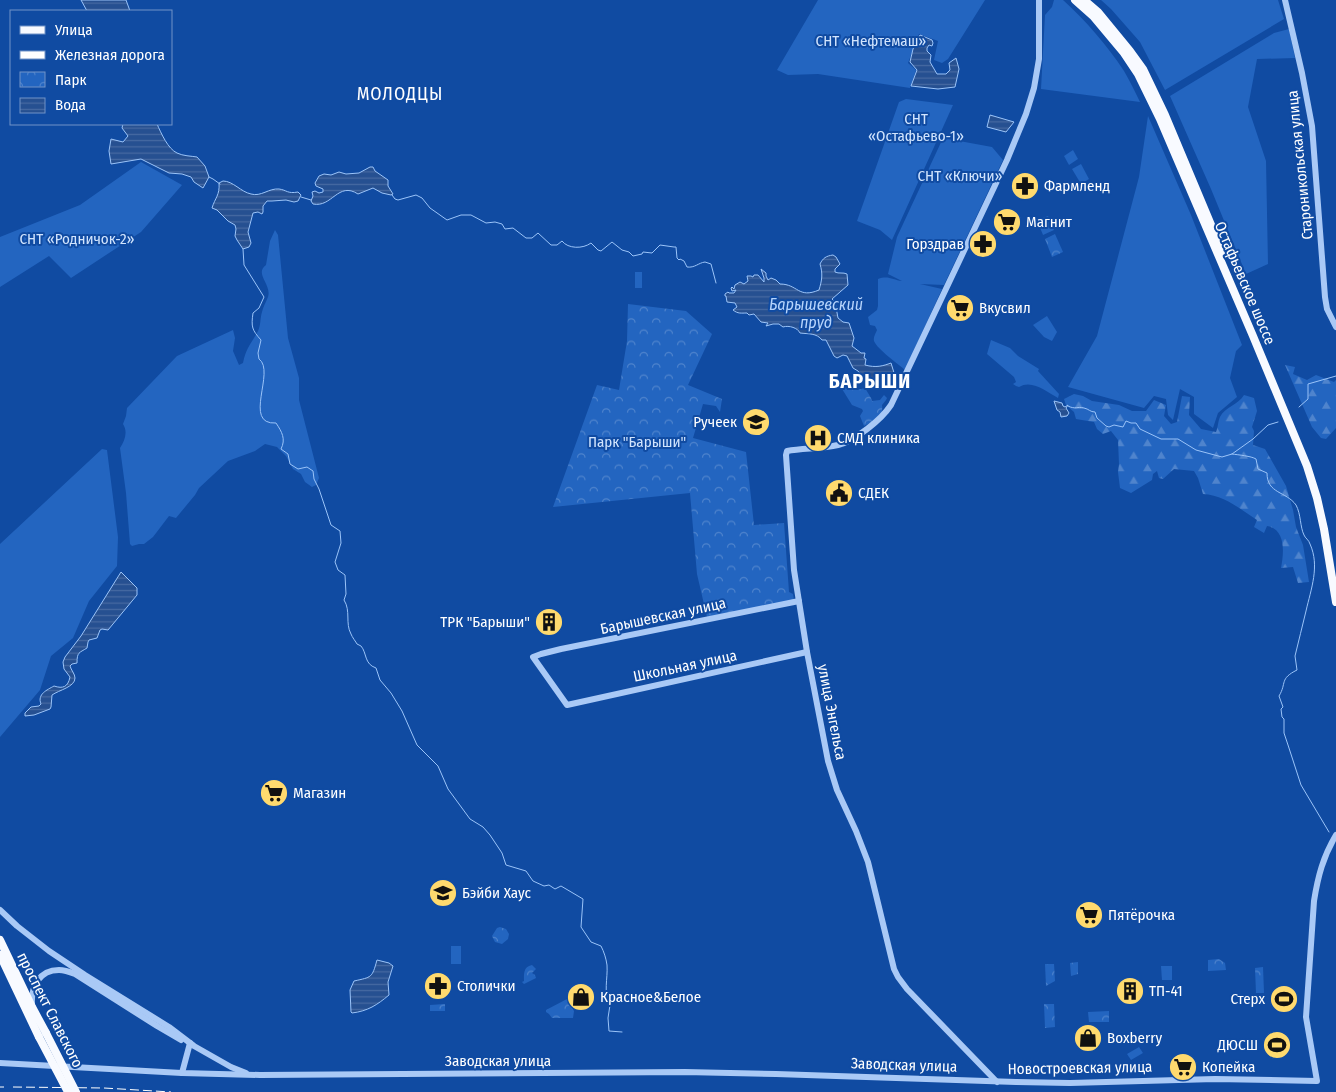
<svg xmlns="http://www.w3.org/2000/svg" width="1336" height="1092" font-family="'Fira Sans Condensed',sans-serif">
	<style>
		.green { fill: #2365c0 }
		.forest { fill: url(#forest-firs) }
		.park { fill: url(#park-crowns) }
		.water { fill: url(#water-rules); stroke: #9bc4f9 }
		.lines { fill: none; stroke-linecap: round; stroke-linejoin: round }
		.stream { stroke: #9bc4f9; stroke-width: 1 }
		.minor { stroke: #a9c9f6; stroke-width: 6 }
		.major { stroke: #f8faff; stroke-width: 8 }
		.rail { stroke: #fff; stroke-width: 1; stroke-dasharray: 9 4; stroke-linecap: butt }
		.major-bridge { stroke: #f8faff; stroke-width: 8 }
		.labels { text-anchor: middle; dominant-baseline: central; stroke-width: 4; stroke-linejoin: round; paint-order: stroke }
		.park-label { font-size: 15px; fill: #d2e5fe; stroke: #104ba2 }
		.street-label { font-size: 15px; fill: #fff; stroke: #104ba2 }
		.poi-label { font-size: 15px; fill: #fff; stroke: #104ba2; text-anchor: start }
		.water-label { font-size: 16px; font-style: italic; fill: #b6d4fc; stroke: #104ba2 }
		.quarter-label { font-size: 18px; letter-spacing: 1px; fill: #fff; stroke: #104ba2 }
		.district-label { font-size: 20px; font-weight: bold; letter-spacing: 1px; fill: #fff; stroke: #104ba2 }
	</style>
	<defs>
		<pattern id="forest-firs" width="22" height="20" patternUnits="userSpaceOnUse" patternTransform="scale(1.25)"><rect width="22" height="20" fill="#2365c0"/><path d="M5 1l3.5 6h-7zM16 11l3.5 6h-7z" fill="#4f84cd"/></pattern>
		<pattern id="park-crowns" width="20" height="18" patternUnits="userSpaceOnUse" patternTransform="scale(1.25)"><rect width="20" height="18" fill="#2365c0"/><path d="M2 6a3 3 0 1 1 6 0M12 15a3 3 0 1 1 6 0" fill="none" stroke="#4f84cd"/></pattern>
		<pattern id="water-rules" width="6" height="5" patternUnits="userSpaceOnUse" patternTransform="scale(1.25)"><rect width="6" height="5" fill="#265091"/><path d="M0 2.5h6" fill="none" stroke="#476aa2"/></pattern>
	</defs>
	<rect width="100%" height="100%" fill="#104ba2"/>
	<g class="green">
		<path d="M818,0H985L948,59L942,63L934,60L938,41L919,34L908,63L916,70L910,88L818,74L788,75L777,70Z"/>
		<path d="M1054,0H1063C1086,21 1107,45 1124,71C1130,81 1135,92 1140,102L1041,89L1045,15L1052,7Z"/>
		<path d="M1101,0H1278L1284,19L1165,90L1140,42L1111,9Z"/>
		<path d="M1289,29L1295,58L1257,59L1248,107L1266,161L1268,264L1246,274L1211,189L1170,96L1274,33Z"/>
		<path d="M906,99L953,105L892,240L880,230L857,221L899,102Z"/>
		<path d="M1148,116L1191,215L1242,345L1236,351L1230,378L1237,397L1218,413L1213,428L1194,414V397L1180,389L1173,420L1168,415L1166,399L1154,396L1144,408L1068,387L1097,336L1139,177Z"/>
		<path d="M943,138L992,147L1003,160L944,285L920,284L942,289L905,370C898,364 877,349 874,341C873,337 876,333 877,330L875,326L870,325L868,317L877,310L878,306V279C888,275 893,280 902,281L888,274L897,237Z"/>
		<path d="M1073,150L1078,159L1069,165L1064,156Z"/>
		<path d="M141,162L182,185L141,232L71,278L49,256L0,287V237L80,205Z"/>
		<path d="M1081,164L1089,179L1081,184L1072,169Z"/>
		<path d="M1048,216L1054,230L1043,235L1037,220Z"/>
		<path d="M275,230L278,235L288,338L299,378V400L319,478L316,485L312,487L305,482L301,474L293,469L286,456L277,447L265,444L255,451L228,461L199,488L195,495L176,518L169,516L153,537L144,544H139L132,546L130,544L126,493L120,448C125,440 128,432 123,424L126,416L127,408L177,356L233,330L235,338L233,351L239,365L243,363C246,348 251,344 258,331C261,325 260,318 262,312C263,307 266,302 268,297C272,284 254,274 266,265L270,241Z"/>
		<rect x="635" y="272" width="7" height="16"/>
		<path d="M1047,316L1057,332L1052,341L1044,337L1033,325Z"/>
		<path d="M991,340L1010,348L1018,356L1039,369L1038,371L1059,394L1058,398C1047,392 1032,379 1019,387L1016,386L1013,384L1016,382L1014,377L987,354Z"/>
		<path d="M102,449L107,450L118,537L117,566L89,601L73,638L51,656L40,690L0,737V544Z"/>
		<rect x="451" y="946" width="10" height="18"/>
		<path d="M1139,1047L1143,1053L1131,1060L1127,1054Z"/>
	</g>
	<g class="forest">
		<path d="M1285,365L1295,367L1293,374L1307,380L1316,375L1334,382L1336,380V428L1326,439L1321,438L1312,427Z"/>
		<path d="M1074,394L1083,396L1092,401L1119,405L1132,411H1146L1154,400L1166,405L1164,416L1171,424L1177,422L1182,396L1190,397L1189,415L1201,429L1216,432C1218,428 1218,421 1220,417C1225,407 1238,405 1244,395L1254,398L1257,411L1252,427L1254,431L1253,445L1265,449L1286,486L1293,510L1296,527L1303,545L1309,582L1298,583L1293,567L1281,568C1284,553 1286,529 1267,526L1264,533L1254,527L1257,520C1240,509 1224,495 1203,494L1198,478L1194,471L1174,469L1163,479L1159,478L1157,471L1153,474L1152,480L1131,493L1120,488L1118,472L1119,464L1118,440L1111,431L1103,434L1097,429L1094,422L1076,419L1074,412L1066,405L1064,399Z"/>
	</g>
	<g class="park">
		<path d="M1055,234L1063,252L1052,257L1045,239Z"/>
		<path d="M628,304L686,311L712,334L688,385L722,399L720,412L716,406L703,404L693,438L746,452L754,525L784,523L789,592L793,594L794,600L707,617L697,574L690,493L553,507L597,385L619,390L627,341Z"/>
		<path d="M845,373L857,390L865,388L871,398L872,401L880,400L884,395L887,398L886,400L882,405C884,417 874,421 864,426L860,416L863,411L862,409L852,405L839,384Z"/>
		<path d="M500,927L506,929L509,934L508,939L502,944L495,942L492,936L497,928Z"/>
		<path d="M1219,959L1225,963L1226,970L1208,971V960Z"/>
		<path d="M1078,962V974L1071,976L1070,963Z"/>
		<path d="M1045,964H1054L1055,981L1046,986Z"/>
		<path d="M532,965L536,969L532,973L535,975L536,978L524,984L522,982L524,981C524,974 523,967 532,965Z"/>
		<path d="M1161,966H1172V980H1162Z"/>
		<path d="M1263,967L1264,993H1256L1255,968Z"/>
		<path d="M567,999L574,1011L573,1018H552L549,1014L546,1012V1010Z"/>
		<path d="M445,1004V1011H430V1005Z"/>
		<path d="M1044,1004H1054L1055,1027L1045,1028Z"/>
		<path d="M1109,1011V1022H1089L1088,1012Z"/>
	</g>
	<g class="water">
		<path d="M81,0H126L130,11H87Z"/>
		<path d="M920,35L932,40L933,43L932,46L929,45L927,48V51L931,55L930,62L937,74H946L950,70L949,63L956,58L959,69L955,87L938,89L911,86L917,70L910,62L913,49Z"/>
		<path d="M990,115L1014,122L1006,132L987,127Z"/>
		<path d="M123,124H157C161,133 168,149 177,153C183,156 191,156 197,157L205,166L209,177L203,188L194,182L191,177L182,174L169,173L141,159L111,164L109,151L111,139L123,142L128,136L122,128Z"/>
		<path d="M370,167H373L375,171L388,180V186L393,194L391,195L382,193L373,188L358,194C338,181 332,208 313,204L311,201L313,196L312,192L315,191L319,193L323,192V189L316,186L315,183L319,176L324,174L331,175L339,172L346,174L359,173Z"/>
		<path d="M223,181C233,181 241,192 251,194C261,197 269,188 279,189C287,190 287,194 298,192L301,195L298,201L294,202L286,200L272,201H267L263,206V212L262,214L258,212L253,213L248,232L251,243L249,247L243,249L237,240L235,236L236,229L235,225L228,221L217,210L212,208C215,198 220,195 219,183Z"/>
		<path d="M833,255L836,257L840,264L835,269V272C839,274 843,272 847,274L848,285L832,299L835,302L838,318L843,322L849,323L854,338L852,346L861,353H865L864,358L866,359L865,365C876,368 883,366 891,363L895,376H889L886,379L877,382L868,381L864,379L858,371L853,368L847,356L843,355L837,358L834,356L826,340H822C817,333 808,334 800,333C798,328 789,325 783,327L779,324H773L766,326L768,323L761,322L754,314L749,315L747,313C741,313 738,314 733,310L737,307L735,303L727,302L726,296H725V294L728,292L729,293H734L736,290L732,291L731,288L732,287L734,289L735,285L740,282L744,284L748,281L747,276H751L753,277L754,275H758L764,282V278L761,269L766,273V276L768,280L771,278L776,280L780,284C798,284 798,299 819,290C822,280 823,274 820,264C823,258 826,256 833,255Z"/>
		<path d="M1054,401L1062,403L1063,406L1065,407L1068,405L1066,408L1069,413L1067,416L1061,417L1060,412L1057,410Z"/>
		<path d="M121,572L137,588V595L108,630L102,629L100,630L97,638L89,640L88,642L87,648C79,653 77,652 77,663L72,664L70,666C71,670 75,674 75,678C75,687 59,690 52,695L51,707L50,709L34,715L25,716V713L31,707L39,706L41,704C37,694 47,690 54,686C63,689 68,687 70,677L64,669L63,662L65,657L81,636Z"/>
		<path d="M377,960L389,963L393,966L388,982L389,995C377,1005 368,1011 352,1013L351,1012L350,990L354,981C372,977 372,978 377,960Z"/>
	</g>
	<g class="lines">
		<g class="stream">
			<path d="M209,177L213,179L220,184"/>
			<path d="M392,195L395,199L398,200L416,195L422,198L430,208L447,220L461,215H471L486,223L495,222L502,224L505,229L513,228L526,238H532L538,233L551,245H557L562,241C568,249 583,249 591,243L598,250L601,251L612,242L622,250L629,252L633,256L642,254L643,252L652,253L660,245L674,247H676L677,258L679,260L680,259L684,261L687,267C695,268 698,263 705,262L711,264L716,283"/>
			<path d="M301,197L311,200"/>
			<path d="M243,249L244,265L264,297L259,308L253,313C251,327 252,330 261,340L258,353L259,359C276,371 242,425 276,423C282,432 286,439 281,449L288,454L290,464L298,469L307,467L313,471L314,479L319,489L331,525L340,531L341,543L335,562L338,570L345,575L346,594L344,600C351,611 345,623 351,634C352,637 356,642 357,644C358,645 360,645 361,646C367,653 364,664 376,668L380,680L391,693L402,711L417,745L438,766L448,789L470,819L483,827L490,835L502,853L506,865L526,871L533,881L544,886L549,885L555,889L561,886L583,899L581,927L591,942L601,946C604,952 606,958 607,965C608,979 603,992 610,1005L608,1018L609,1031L622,1032"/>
			<path d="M1068,406C1076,410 1077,406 1084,408C1089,409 1090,412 1095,412L1097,418L1106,426L1109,427L1114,425L1123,427L1126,421L1131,423H1136L1140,429L1161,439H1178L1196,450L1222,457L1232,454L1253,439L1268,425L1278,422"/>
			<path d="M1299,407L1308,399V384L1336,376"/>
			<path d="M1232,454C1239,455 1251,456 1256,459L1258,469L1267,473C1267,494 1286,491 1296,505C1301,514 1300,527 1304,535C1305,538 1309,540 1310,544C1320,566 1311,589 1306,611C1302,626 1299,641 1295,656L1297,670C1279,679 1287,683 1279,696L1283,707L1281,709L1282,717L1284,719V733L1288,745L1301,785L1329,832"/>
		</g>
		<g class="minor">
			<path d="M1285,0L1302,73L1312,126L1325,297L1327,309L1336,327"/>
			<path d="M799,601L561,649L541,654L533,657L567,705L807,652"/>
			<path d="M0,910L17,926L49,951L85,975L169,1027L194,1046L231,1067L246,1073"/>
			<path d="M32,1004C31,987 39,970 59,970C64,970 70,972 75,974L157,1026L181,1040"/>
			<path d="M0,1063L182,1073L260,1075L685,1072L776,1074L1016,1082L1070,1083L1215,1079L1317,1081L1306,1017L1314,901C1318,876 1323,857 1336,835"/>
			<path d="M182,1073L190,1043"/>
			<path d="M997,1082L907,989L898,977L894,969L868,862L856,831L837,790L828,761L807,652L794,570L786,455L787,451C804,448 822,449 838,445C856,440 881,420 891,405L1007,160L1026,114L1034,88L1039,59V0"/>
		</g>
		<g class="major">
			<path d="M1075,0L1093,16L1124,53L1138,74L1160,119L1253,336L1307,466L1317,498L1324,529L1336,602"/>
			<path d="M1084,0L1098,12L1130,51L1143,69L1165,115L1222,251"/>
			<path d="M0,940L32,1007L46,1033"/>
			<path d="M0,955L39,1037"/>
		</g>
		<g class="rail">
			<path d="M0,1087H4"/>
			<path d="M13,1087L104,1088L171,1092"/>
		</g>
		<g class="major-bridge">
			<path d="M46,1033L76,1092"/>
			<path d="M39,1037L68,1092"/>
		</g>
	</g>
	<defs>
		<symbol id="pharmacy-disc" viewBox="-11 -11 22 22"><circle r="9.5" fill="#ffda6e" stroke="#104ba2"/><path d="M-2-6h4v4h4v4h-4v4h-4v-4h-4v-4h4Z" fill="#111"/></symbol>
		<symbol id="supermarket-disc" viewBox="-11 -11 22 22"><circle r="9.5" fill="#ffda6e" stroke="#104ba2"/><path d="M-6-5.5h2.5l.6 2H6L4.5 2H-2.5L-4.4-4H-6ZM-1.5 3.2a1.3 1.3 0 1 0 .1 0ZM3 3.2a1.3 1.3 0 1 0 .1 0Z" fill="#111"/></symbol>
		<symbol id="school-disc" viewBox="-11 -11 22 22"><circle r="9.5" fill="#ffda6e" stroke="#104ba2"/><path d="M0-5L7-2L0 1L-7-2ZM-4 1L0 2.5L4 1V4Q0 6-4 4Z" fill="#111"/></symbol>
		<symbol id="hospital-disc" viewBox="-11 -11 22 22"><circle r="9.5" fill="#ffda6e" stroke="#104ba2"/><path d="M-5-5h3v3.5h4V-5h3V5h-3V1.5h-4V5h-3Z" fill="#111"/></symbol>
		<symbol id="civic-disc" viewBox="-11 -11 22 22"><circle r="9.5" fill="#ffda6e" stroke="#104ba2"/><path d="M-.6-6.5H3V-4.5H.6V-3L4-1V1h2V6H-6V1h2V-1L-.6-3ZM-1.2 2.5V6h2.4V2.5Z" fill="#111"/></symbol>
		<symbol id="building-disc" viewBox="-11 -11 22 22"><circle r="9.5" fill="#ffda6e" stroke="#104ba2"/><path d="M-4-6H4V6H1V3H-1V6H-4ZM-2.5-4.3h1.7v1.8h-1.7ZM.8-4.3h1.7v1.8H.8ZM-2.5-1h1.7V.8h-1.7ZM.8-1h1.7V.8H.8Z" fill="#111"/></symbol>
		<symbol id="shop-disc" viewBox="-11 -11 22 22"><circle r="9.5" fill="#ffda6e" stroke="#104ba2"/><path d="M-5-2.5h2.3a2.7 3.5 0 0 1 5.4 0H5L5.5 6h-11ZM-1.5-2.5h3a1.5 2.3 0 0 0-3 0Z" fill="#111"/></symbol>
		<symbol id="stadium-disc" viewBox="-11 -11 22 22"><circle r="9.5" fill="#ffda6e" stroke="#104ba2"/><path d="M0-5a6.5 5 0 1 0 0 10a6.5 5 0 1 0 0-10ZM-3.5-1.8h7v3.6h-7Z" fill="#111"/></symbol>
	</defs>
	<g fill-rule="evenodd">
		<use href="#pharmacy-disc" x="1009" y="170" width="32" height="32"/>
		<use href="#supermarket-disc" x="991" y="206" width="32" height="32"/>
		<use href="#pharmacy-disc" x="967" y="228" width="32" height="32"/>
		<use href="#supermarket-disc" x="944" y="292" width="32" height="32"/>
		<use href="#school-disc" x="740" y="406" width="32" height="32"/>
		<use href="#hospital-disc" x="802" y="422" width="32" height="32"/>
		<use href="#civic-disc" x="823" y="477" width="32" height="32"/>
		<use href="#building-disc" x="533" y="606" width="32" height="32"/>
		<use href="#supermarket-disc" x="258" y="777" width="32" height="32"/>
		<use href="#school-disc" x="427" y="877" width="32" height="32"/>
		<use href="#supermarket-disc" x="1073" y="899" width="32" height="32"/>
		<use href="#pharmacy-disc" x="422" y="970" width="32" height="32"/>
		<use href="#building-disc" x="1114" y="975" width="32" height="32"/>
		<use href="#shop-disc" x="565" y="981" width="32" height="32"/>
		<use href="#stadium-disc" x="1268" y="983" width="32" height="32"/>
		<use href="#shop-disc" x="1072" y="1022" width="32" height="32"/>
		<use href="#stadium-disc" x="1261" y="1029" width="32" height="32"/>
		<use href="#supermarket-disc" x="1167" y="1051" width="32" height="32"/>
	</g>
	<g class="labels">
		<g class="park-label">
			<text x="871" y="41">СНТ «Нефтемаш»</text>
			<text x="916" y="119">СНТ<tspan x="916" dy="17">«Остафьево-1»</tspan></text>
			<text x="960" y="176">СНТ «Ключи»</text>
			<text x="77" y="239">СНТ «Родничок-2»</text>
			<text x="637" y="442">Парк "Барыши"</text>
		</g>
		<g class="street-label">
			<text transform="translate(1300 165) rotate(-96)">Староникольская улица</text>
			<text transform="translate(1245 283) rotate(67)">Остафьевское шоссе</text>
			<text transform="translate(663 616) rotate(-12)">Барышевская улица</text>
			<text transform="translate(685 666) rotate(-12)">Школьная улица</text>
			<text transform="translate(832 712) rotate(79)">улица Энгельса</text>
			<text transform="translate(50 1010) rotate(63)">проспект Славского</text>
			<text x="498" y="1061">Заводская улица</text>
			<text transform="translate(904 1065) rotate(2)">Заводская улица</text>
			<text transform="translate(1080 1068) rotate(-1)">Новостроевская улица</text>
		</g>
		<g class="poi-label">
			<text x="1044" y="186">Фармленд</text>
			<text x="1026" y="222">Магнит</text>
			<text x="964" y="244" text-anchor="end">Горздрав</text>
			<text x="979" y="308">Вкусвил</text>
			<text x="737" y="422" text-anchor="end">Ручеек</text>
			<text x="837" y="438">СМД клиника</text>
			<text x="858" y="493">СДЕК</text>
			<text x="530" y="622" text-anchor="end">ТРК "Барыши"</text>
			<text x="293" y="793">Магазин</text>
			<text x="462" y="893">Бэйби Хаус</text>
			<text x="1108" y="915">Пятёрочка</text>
			<text x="457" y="986">Столички</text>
			<text x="1149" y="991">ТП-41</text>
			<text x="600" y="997">Красное&amp;Белое</text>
			<text x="1265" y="999" text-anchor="end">Стерх</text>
			<text x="1107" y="1038">Boxberry</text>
			<text x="1258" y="1045" text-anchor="end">ДЮСШ</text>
			<text x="1202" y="1067">Копейка</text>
		</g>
		<g class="water-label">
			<text x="816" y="304">Барышевский<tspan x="816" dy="18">пруд</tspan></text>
		</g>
		<g class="quarter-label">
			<text x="400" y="94">МОЛОДЦЫ</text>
		</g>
		<g class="district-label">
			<text x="870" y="381">БАРЫШИ</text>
		</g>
	</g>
	<rect x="10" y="10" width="162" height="115" fill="#104ba2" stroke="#7093c7"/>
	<rect x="20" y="26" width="25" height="8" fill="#f8faff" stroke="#7093c7"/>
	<text x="55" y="35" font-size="15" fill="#ffffff">Улица</text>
	<rect x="20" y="51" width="25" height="8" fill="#ffffff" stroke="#7093c7"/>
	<text x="55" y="60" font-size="15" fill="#ffffff">Железная дорога</text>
	<rect x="20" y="72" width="25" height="15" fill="url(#park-crowns)" stroke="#7093c7"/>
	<text x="55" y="85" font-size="15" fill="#ffffff">Парк</text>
	<rect x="20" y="98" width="25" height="15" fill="url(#water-rules)" stroke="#7093c7"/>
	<text x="55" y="110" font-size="15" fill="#ffffff">Вода</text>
</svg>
